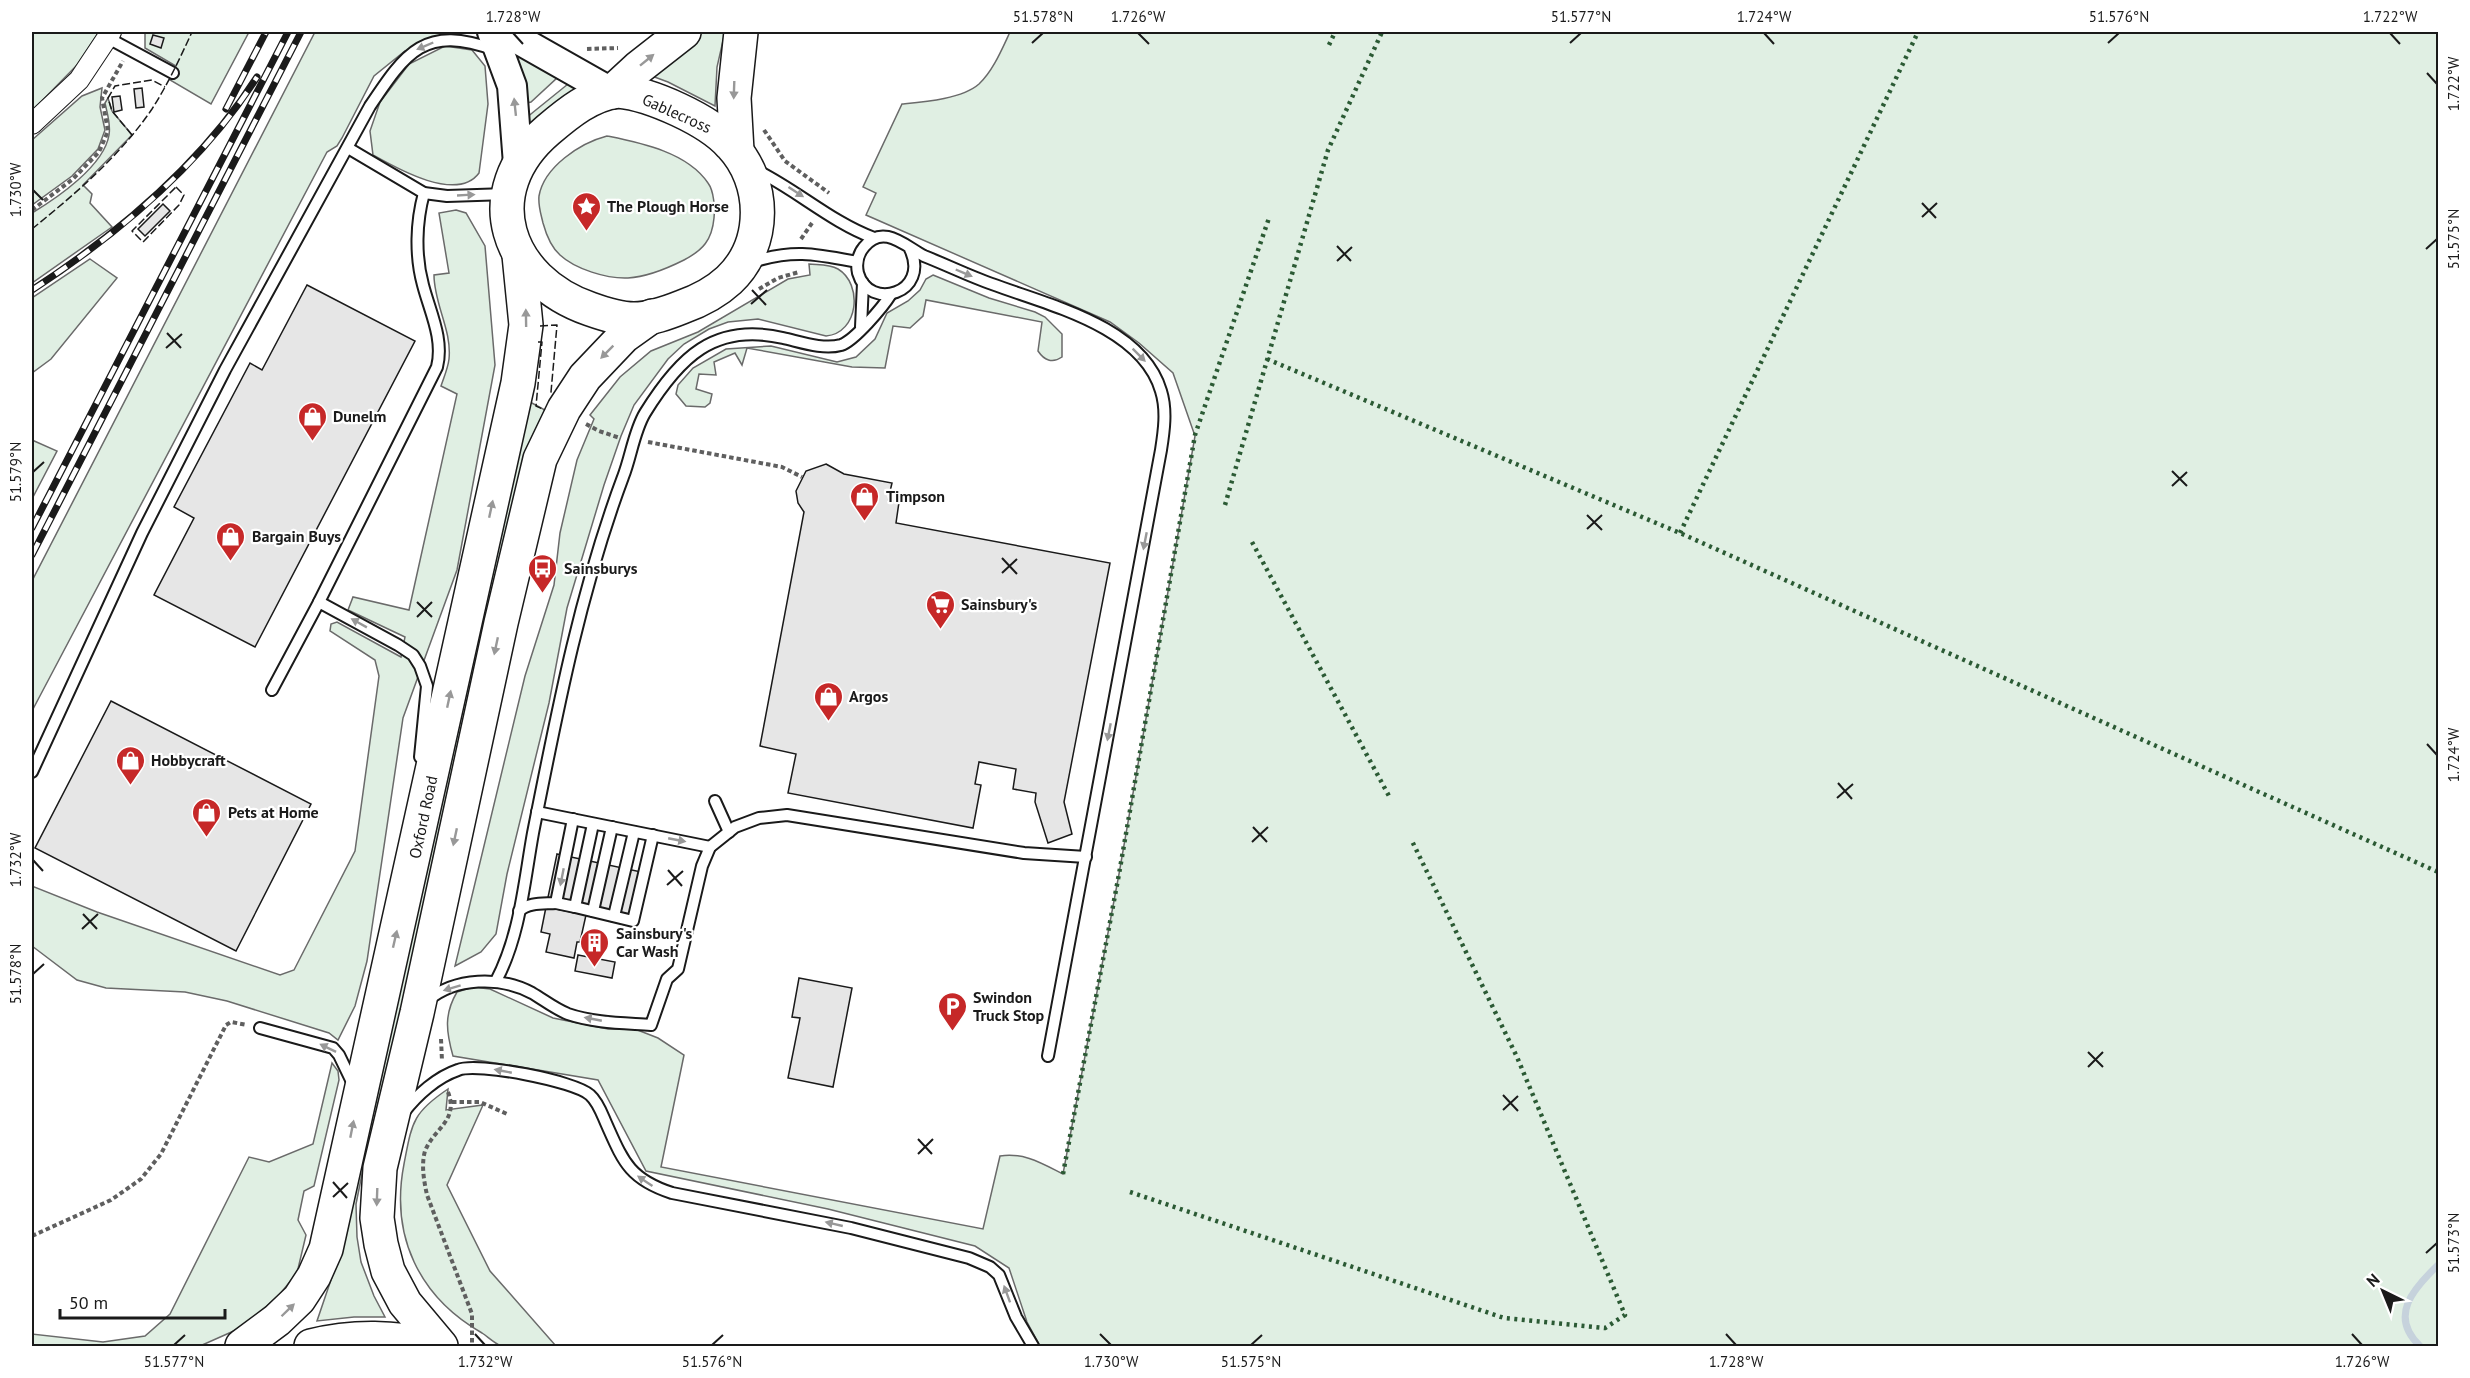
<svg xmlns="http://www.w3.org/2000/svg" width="2470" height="1378" font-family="'PT Sans',sans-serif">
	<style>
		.green { fill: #e0efe3; stroke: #6a6a6a; stroke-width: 1.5 }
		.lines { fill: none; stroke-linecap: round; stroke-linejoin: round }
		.stream { stroke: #c6d2dc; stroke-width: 7 }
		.building { fill: #e6e6e6; stroke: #1a1a1a; stroke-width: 1.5 }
		.lane-casing { stroke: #1a1a1a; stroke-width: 14 }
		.street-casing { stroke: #1a1a1a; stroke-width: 22 }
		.secondary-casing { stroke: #1a1a1a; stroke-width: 32 }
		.highway-casing { stroke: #1a1a1a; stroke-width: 36 }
		.path { stroke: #5f5f5f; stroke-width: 4; stroke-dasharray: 4.5 3; stroke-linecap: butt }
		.lane { stroke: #fff; stroke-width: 10 }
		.street { stroke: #fff; stroke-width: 20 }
		.secondary { stroke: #fff; stroke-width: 28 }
		.highway { stroke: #fff; stroke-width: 33 }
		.rail-casing { stroke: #1a1a1a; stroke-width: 7 }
		.rail { stroke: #fff; stroke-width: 4.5; stroke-dasharray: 14; stroke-linecap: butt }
		.hedge { stroke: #2b5a34; stroke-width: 4.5; stroke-dasharray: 3 4.5; stroke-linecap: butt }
		.fence { stroke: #1a1a1a; stroke-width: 1.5; stroke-dasharray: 8 3; stroke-linecap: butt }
		.oneway { fill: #989898 }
		.ticks { fill: none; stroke: #1a1a1a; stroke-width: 2 }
		.labels { text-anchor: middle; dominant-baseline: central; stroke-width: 4.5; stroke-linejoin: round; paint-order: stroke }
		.street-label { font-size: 16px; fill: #1a1a1a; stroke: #fff }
		.poi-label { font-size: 16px; font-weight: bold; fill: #1a1a1a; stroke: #fff; text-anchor: start }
		.neatline { fill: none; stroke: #1a1a1a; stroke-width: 2 }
		.ticks-label { font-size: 15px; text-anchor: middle; fill: #1a1a1a }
	</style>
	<rect width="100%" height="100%" fill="#fff"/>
	<g class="green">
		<path d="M32,32H99L78,64L32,111Z"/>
		<path d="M145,32H249L211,104L170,80L176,66L145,48Z"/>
		<path d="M315,32H445L441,42L435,46L405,51L374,76L342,138L337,146L327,152L32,711V581Z"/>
		<path d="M700,32H725L717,67L715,106L668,82L649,75Z"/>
		<path d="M1010,32H2438V1346H1040L1027,1322L1009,1268L975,1246L828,1209L646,1171L598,1080L453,1056C446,1031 444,1014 457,992L473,987L490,989L553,1018L608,1029H635L658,1038L684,1055L661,1167L983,1229L1000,1156C1024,1152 1043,1164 1063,1174L1119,874L1195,436L1173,373L1139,343L1110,322L866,215L876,193L863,187L902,104C923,102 962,99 979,84C993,71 1002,49 1010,32Z"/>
		<path d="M445,46L472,50L485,66L488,104L479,173C457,203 396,168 373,155L370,131L380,102L409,64Z"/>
		<path d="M514,48L558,77L531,102L526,103Z"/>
		<path d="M568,84L577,88L528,126L526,118Z"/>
		<path d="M102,88L100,107L105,130L98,149L72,176L32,205V140L82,96Z"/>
		<path d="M108,98L112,111L132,135L83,185L92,194L90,203L112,227L32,283V213C57,198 104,166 109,135C111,124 107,113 105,103Z"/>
		<path d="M607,136C641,143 687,152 708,183C714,191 715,208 714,218C712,240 703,250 684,260C668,268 646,277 628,278C607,279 575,269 560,255C551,247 546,234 543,223C541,214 538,206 539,196C544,167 580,143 607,136Z"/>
		<path d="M456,210L466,213L485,246L495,365L457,570L403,718L367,961L355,1006L338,1040L329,1033L227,1001L185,992L106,988L77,980L32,946V886L97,912L280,975L294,970L355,851L379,676L375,660L330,631L331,624L337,622L401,657L405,637L348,610L353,597L409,610L457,394L441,386C444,377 448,368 449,359C452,330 434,304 434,275L449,273L439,213Z"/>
		<path d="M90,259L117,278L51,359L32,373V298Z"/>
		<path d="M809,264C819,265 829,264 838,269C863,284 859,333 826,336L758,319L728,322L709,329L684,344L668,359L634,405L621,436L604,485L567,608L549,703L507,874L496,934L481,952L455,966L525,676L554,585L560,533L577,460L594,419L590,415L620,377L651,351L698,332L788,279L810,275Z"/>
		<path d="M933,275L989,298L1035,312L1045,317L1062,334V357C1052,364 1044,360 1038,351L1042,322L926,300L923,316L910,328L893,326L885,368L852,367L747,348L742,365L735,353L714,362L716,375L699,374L696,389L712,394L710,403L705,407L686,406L676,394L678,385L693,368L726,349L771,346L837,362L856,357L875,339L887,313L908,301L920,290L926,279Z"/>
		<path d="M530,402L545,410L532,437L522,471L408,983L365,1159L356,1204L357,1237L361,1262L374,1296L385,1317H354L317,1321L335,1268Z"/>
		<path d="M32,440L57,451L32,499Z"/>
		<path d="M332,1063L338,1071L339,1080L314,1186L304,1191L298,1220L306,1235L297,1273L280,1294L245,1326L200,1346H32V1334L103,1342L145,1336L170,1314L249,1157L269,1162L313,1144Z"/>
		<path d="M448,1089L446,1110L483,1105L447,1185L490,1271L556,1346C542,1347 512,1350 501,1346C494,1343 488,1337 482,1333C419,1297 390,1236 404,1164C412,1123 412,1113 448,1089Z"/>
	</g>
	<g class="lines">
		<path class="stream" d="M2420,1346C2388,1316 2414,1288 2438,1265"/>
	</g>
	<g class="building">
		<path d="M153,35L164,38L161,48L150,44Z"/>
		<path d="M142,88L144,107L136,108L134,89Z"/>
		<path d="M120,96L122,110L114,112L112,97Z"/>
		<path d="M163,204L170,211L145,236L138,229Z"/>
		<path d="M307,285L415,341L255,647L154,595L194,518L174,507L250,363L262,370Z"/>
		<path d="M826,464L844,474L892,483L888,500L899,502L896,523L1110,563L1064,802L1072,834L1048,843L1035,802L1036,793L1013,789L1016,769L979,762L975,784L981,785L973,828L788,793L796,754L760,746L804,512L798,503L796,491L806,471Z"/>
		<path d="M111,701L311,804L236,951L35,848Z"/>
		<path d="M557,854L646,873L636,923L546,907Z"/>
		<path d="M546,907L586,915L580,942H577L574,958L546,952L550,934L541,932Z"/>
		<path d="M578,955L615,962L612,978L575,971Z"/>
		<path d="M799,978L852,988L833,1087L788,1078L800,1018L792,1017Z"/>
	</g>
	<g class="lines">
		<defs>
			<g id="lane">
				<path d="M108,38L173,73"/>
				<path d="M348,148L424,193L447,196L507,194"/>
				<path d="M756,170C797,190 831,222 874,238"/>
				<path d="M910,249C931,293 869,312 858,273C856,264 858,254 864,247C883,223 905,246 924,256C947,265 969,276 992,284C1048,305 1142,326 1161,391C1167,410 1164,431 1161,450L1048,1056"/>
				<path d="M752,262C794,249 815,254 857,262"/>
				<path d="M861,327L863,283"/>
				<path d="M319,602L398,645L413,655L420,666L427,686L420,757"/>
				<path d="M272,690L319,602L437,367C444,339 430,312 423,285C415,256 416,222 424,193"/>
				<path d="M32,772L142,533L225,370L370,106C406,52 425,24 495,50"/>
				<path d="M715,801L729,832"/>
				<path d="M537,812L710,847"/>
				<path d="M556,903L575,907L593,824"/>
				<path d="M575,907L633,921L653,835"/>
				<path d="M519,911C529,902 544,904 556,903L573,819"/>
				<path d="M593,911L612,827"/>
				<path d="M614,916L634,832"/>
				<path d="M496,981C520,936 524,883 533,833C557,712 580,592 623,477C631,457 634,431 645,413C679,358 714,322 783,338C801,342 823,350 841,345C854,341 883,307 891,294"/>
				<path d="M427,1001C455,977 500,976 532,993C544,1000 555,1009 568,1014C594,1023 624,1023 651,1025L667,979L678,969L702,866L710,847L735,827L759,818L787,815L1024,853L1086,857"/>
				<path d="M260,1028L333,1048L339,1055L353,1084"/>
				<path d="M404,1112C417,1095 437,1077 458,1070C477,1062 575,1081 590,1095C598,1102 602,1114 606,1123C623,1161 629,1179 672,1193L851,1228L969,1258L990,1267L999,1275L1016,1317L1033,1346"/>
			</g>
			<path id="street" d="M32,124L79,80L111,32"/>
			<g id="secondary">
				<path d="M492,32L512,86L518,164"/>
				<path d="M505,32L611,92"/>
			</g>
			<g id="highway">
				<path d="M618,91C651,94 709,120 731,145C766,182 767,244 729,280C716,292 699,301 682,307C667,313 651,319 634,319C619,319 604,314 590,309C506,280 475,192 548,130C568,113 591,94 618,91Z"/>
				<path d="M612,92L638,68L684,32"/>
				<path d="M737,151L734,98L741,32"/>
				<path d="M242,1346L277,1320L299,1299L314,1276L326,1249L518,383L526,325L519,255"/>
				<path d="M311,1346C354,1335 395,1337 439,1346"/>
				<path d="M441,1346L405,1303L388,1271L381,1244L377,1218L380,1168L417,1013L501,623L540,459L564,409L585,377L624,336L652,316"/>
			</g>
		</defs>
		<use href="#lane" class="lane-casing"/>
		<use href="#street" class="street-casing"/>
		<use href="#secondary" class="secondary-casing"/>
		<use href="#highway" class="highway-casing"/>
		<g class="path">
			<path d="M587,49L618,48"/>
			<path d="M764,130L785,161L829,193"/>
			<path d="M32,210L73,179L99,152L108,131L102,98L123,61"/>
			<path d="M801,239L812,223"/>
			<path d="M759,289L778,278L799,272"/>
			<path d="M586,424L599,431L620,438"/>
			<path d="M648,442L782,467L802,477"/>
			<path d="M441,1039L442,1061"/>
			<path d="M448,1092C459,1121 434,1128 425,1151C421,1165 424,1181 427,1195L472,1314V1346"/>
			<path d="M452,1102H480L507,1114"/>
			<path d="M32,1236L111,1200L141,1179L161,1154L226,1025L231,1022L247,1025"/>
		</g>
		<use href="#lane" class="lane"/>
		<use href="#street" class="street"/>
		<use href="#secondary" class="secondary"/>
		<use href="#highway" class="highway"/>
		<defs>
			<g id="rail">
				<path d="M226,109L266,32"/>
				<path d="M32,290C118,234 201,165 257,77"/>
				<path d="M32,528L288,32"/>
				<path d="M32,555L301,32"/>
			</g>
		</defs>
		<use href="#rail" class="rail-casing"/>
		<use href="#rail" class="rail"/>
		<g class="hedge">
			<path d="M1329,45L1335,32"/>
			<path d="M1267,359L1680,533L2438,872"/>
			<path d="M1225,505L1328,150L1382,32"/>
			<path d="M1680,533L1918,32"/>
			<path d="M1252,542L1389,796"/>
			<path d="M1063,1174L1119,874L1195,435L1269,218"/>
			<path d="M1130,1192L1504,1318L1605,1328L1625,1315L1517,1057L1412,841"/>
		</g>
		<g class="fence">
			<path d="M132,135L112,111L108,98L115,86L152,80L165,87"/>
			<path d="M176,187L184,195L179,205L143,242L132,231Z"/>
			<path d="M32,229C75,194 120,156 152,109C168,84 180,58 192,32"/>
			<path d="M540,326L557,325L551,392L554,394"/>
			<path d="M538,342H542L536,406L545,410"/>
		</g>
	</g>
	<defs><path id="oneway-solid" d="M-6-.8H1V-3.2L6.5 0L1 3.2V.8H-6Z" transform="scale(1.5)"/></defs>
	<g class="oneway">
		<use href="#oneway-solid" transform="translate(425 46) rotate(157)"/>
		<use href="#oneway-solid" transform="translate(647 60) rotate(-39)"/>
		<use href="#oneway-solid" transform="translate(734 90) rotate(92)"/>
		<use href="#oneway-solid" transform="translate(515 107) rotate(-96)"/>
		<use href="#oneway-solid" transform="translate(796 192) rotate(33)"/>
		<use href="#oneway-solid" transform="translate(466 195) rotate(-3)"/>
		<use href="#oneway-solid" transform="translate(964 273) rotate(23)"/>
		<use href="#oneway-solid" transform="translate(526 318) rotate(-91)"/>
		<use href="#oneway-solid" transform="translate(607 352) rotate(135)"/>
		<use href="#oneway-solid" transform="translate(1139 355) rotate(45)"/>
		<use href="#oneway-solid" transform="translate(491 509) rotate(-78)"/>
		<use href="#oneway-solid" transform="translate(1145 541) rotate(101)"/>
		<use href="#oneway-solid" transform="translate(359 623) rotate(-151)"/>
		<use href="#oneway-solid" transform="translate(496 646) rotate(102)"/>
		<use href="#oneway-solid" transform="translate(449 699) rotate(-78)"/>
		<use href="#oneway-solid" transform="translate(1109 732) rotate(101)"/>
		<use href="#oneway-solid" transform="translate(455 837) rotate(102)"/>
		<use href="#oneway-solid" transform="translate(677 840) rotate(11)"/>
		<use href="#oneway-solid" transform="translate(562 877) rotate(101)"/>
		<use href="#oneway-solid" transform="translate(395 939) rotate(-77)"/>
		<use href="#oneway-solid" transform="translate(452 988) rotate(163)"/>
		<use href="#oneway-solid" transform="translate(593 1019) rotate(-169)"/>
		<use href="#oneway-solid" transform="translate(328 1048) rotate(-154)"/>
		<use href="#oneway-solid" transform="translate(503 1071) rotate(-169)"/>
		<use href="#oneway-solid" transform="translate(352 1129) rotate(-79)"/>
		<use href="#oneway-solid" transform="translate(645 1181) rotate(-146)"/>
		<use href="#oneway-solid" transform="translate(377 1197) rotate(92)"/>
		<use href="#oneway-solid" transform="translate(834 1224) rotate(-167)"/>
		<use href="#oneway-solid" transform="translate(1007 1294) rotate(-110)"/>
		<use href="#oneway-solid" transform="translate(288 1310) rotate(-44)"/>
	</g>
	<path class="ticks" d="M513,33L523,44M1138,33L1149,44M1764,33L1774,44M2390,33L2400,44M1032,43L1043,33M1570,43L1581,33M2108,43L2119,33M2427,73L2437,84M33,190L43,200M1922,203L1936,218M1922,217L1937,203M1337,246L1351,261M2426,249L2437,239M1337,261L1352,247M752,290L766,305M751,304L767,290M167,333L181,348M166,348L182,334M2172,471L2187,486M33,472L44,462M2172,486L2187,472M1587,515L1602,530M1587,529L1602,515M1002,558L1017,574M1002,573L1017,559M417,602L432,617M417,617L432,602M2427,744L2437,755M1838,783L1852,799M1837,798L1853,784M1253,827L1267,842M1252,842L1268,827M33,860L43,871M668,870L682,886M667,885L683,871M83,914L97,929M82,929L98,914M33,974L44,964M2088,1052L2103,1067M2088,1067L2103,1052M1503,1095L1518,1111M1503,1110L1518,1096M918,1139L932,1154M918,1154L933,1139M333,1182L347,1198M333,1197L348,1183M2426,1253L2437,1243M475,1334L485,1345M1100,1334L1111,1345M1726,1334L1736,1345M2352,1334L2362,1345M174,1345L185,1335M712,1345L723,1335M1251,1345L1262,1335"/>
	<defs>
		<symbol id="sight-pin" viewBox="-11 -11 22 30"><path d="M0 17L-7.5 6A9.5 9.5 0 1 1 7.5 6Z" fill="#c62828" stroke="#fff"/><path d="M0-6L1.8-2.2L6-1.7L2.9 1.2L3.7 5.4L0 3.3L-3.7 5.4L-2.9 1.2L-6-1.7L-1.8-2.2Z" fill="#fff"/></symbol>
		<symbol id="shop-pin" viewBox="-11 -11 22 30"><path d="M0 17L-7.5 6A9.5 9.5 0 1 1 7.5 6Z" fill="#c62828" stroke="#fff"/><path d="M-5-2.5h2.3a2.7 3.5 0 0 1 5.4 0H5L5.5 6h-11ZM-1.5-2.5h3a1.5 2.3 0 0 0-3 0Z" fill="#fff"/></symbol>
		<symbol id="bus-pin" viewBox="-11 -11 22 30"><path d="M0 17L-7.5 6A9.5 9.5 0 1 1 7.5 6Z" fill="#c62828" stroke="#fff"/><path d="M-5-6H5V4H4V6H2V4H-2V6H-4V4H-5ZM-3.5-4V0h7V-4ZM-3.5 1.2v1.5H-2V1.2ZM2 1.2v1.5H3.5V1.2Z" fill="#fff"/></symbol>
		<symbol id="supermarket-pin" viewBox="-11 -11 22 30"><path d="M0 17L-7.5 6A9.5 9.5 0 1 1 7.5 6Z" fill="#c62828" stroke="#fff"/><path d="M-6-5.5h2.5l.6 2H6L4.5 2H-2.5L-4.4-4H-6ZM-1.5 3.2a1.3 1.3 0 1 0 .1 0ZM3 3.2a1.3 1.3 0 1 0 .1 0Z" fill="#fff"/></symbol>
		<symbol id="building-pin" viewBox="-11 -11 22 30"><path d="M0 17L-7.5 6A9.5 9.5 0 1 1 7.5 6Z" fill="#c62828" stroke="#fff"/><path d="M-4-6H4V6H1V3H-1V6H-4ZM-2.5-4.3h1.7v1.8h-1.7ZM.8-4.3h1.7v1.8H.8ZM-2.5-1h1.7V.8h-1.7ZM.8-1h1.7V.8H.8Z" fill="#fff"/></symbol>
		<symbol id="parking-pin" viewBox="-11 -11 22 30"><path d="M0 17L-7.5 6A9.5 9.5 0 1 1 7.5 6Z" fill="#c62828" stroke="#fff"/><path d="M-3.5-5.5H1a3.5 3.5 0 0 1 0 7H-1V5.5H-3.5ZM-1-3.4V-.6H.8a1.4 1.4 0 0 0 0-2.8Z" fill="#fff"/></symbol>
	</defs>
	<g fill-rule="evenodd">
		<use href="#sight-pin" x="570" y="190" width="33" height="45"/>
		<use href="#shop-pin" x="296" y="400" width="33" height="45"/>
		<use href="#shop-pin" x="848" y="480" width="33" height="45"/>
		<use href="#shop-pin" x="214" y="520" width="33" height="45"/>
		<use href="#bus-pin" x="526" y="552" width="33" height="45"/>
		<use href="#supermarket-pin" x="924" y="588" width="33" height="45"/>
		<use href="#shop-pin" x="812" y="680" width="33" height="45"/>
		<use href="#shop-pin" x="114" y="744" width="33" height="45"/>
		<use href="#shop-pin" x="190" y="796" width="33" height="45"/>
		<use href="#building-pin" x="578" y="926" width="33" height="45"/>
		<use href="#parking-pin" x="936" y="990" width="33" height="45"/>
	</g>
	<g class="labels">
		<g class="street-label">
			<text transform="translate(677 113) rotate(24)">Gablecross</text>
			<text transform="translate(423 817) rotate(-78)">Oxford Road</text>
		</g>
		<g class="poi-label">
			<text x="607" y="206">The Plough Horse</text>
			<text x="333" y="416">Dunelm</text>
			<text x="886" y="496">Timpson</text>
			<text x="252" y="536">Bargain Buys</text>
			<text x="564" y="568">Sainsburys</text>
			<text x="961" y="604">Sainsbury's</text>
			<text x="849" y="696">Argos</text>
			<text x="151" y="760">Hobbycraft</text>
			<text x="228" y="812">Pets at Home</text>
			<text x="616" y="933">Sainsbury's<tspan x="616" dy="18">Car Wash</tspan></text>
			<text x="973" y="997">Swindon<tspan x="973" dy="18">Truck Stop</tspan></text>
		</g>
	</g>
	<rect width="2470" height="1378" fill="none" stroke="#ffffff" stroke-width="66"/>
	<g transform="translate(2383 1291) rotate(317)" stroke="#ffffff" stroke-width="4.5" paint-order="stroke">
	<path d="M0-4.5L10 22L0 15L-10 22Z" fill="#1a1a1a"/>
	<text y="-9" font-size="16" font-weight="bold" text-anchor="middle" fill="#1a1a1a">N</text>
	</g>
	<path d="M60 1309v9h165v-9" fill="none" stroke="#1a1a1a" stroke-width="3"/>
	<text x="69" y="1309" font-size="18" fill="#1a1a1a" stroke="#ffffff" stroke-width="4.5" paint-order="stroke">50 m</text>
	<rect x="33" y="33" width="2404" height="1312" class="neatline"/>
	<g class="ticks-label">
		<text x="513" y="22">1.728°W</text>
		<text x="1043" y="22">51.578°N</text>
		<text x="1138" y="22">1.726°W</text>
		<text x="1581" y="22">51.577°N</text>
		<text x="1764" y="22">1.724°W</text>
		<text x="2119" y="22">51.576°N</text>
		<text x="2390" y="22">1.722°W</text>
		<text transform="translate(2454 84) rotate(-90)" y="5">1.722°W</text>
		<text transform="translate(16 190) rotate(-90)" y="5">1.730°W</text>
		<text transform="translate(2454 239) rotate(-90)" y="5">51.575°N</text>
		<text transform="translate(16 472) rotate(-90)" y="5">51.579°N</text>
		<text transform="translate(2454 755) rotate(-90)" y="5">1.724°W</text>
		<text transform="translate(16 860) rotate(-90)" y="5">1.732°W</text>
		<text transform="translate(16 974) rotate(-90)" y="5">51.578°N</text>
		<text transform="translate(2454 1243) rotate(-90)" y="5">51.573°N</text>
		<text x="174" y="1367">51.577°N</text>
		<text x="485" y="1367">1.732°W</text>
		<text x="712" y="1367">51.576°N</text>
		<text x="1111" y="1367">1.730°W</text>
		<text x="1251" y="1367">51.575°N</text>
		<text x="1736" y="1367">1.728°W</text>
		<text x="2362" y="1367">1.726°W</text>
	</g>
</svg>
